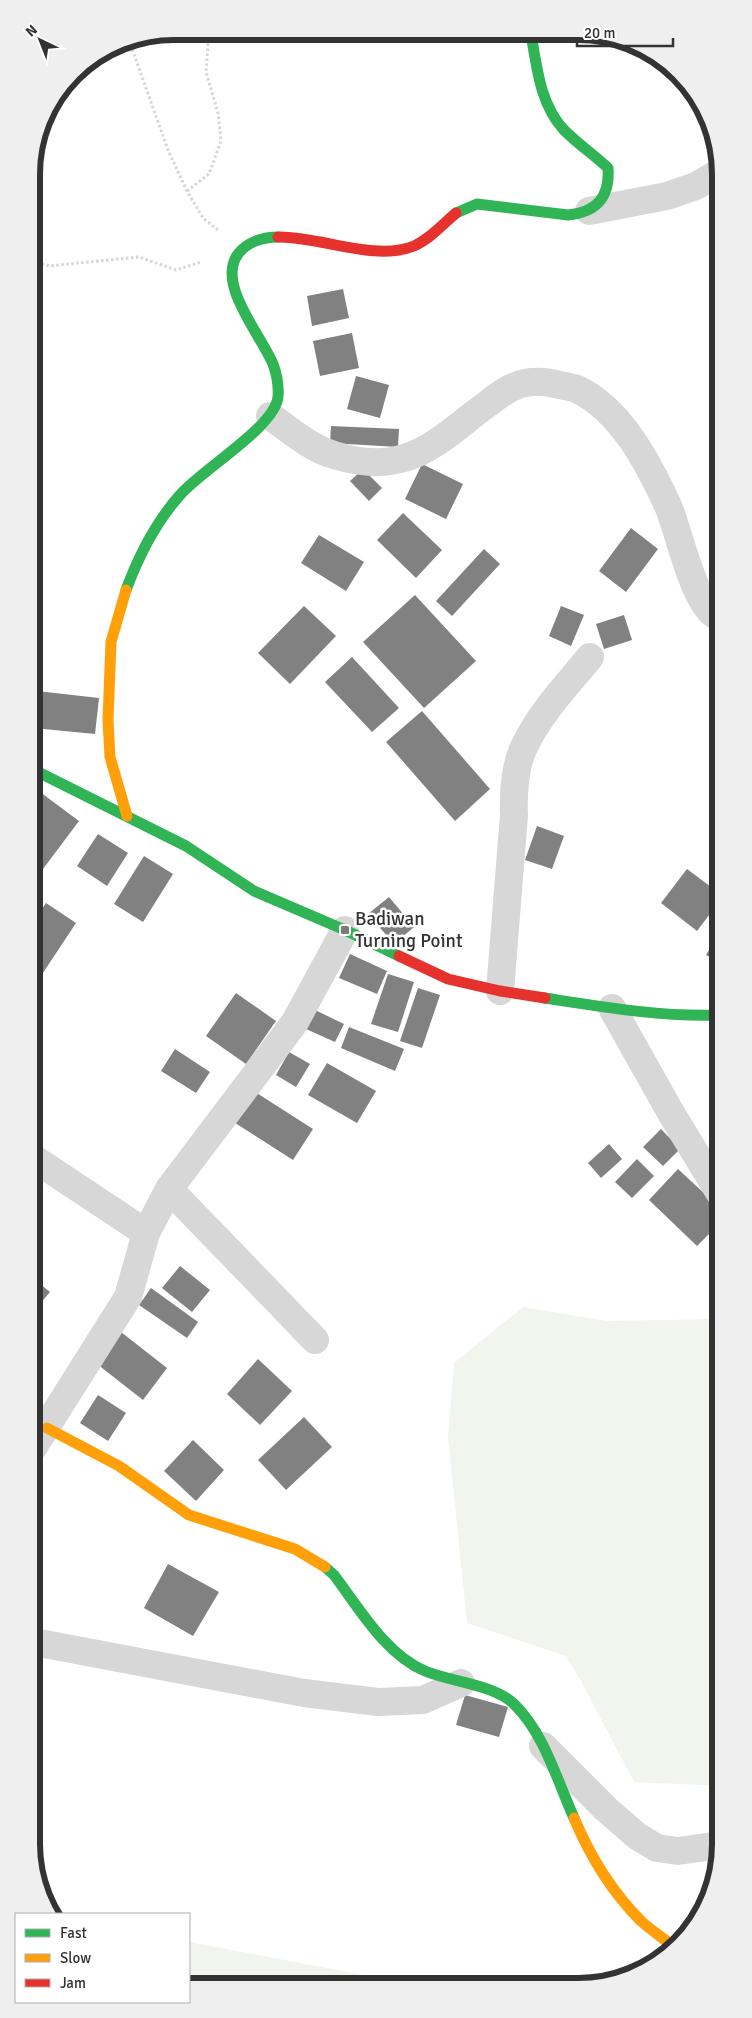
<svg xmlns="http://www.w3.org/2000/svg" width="752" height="2018" font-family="Signika,sans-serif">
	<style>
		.green { fill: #f1f5ed }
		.building { fill: #818181 }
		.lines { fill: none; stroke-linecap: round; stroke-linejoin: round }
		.path { stroke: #d6d6d6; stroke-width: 3; stroke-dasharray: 2.5 2.5; stroke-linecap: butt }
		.street { stroke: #d7d7d7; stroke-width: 28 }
		.fast { stroke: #30b455; stroke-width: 11 }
		.slow { stroke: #ff9f0a; stroke-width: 11 }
		.jam { stroke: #e5322d; stroke-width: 11 }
		.poi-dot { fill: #7a7a7a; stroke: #fff; stroke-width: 2 }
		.labels { text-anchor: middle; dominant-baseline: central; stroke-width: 5; stroke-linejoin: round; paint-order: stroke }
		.poi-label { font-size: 19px; fill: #333; stroke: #fff; text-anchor: start }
		.rim { fill: none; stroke: #333; stroke-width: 6 }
	</style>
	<rect width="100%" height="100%" fill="#fff"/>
	<g class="green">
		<path d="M523,1307L607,1321L720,1319V1786L634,1782L581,1681L566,1656L467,1623L448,1437L454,1363Z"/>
		<path d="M189,1942L412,1984H189Z"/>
	</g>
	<g class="building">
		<path d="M343,289L349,318L312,326L307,296Z"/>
		<path d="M352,333L359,368L320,376L313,341Z"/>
		<path d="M356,376L389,385L380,418L347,409Z"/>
		<path d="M331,426L399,429L398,447L330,443Z"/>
		<path d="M422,464L463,484L446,519L405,499Z"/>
		<path d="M363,469L382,488L369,501L350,481Z"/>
		<path d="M403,513L442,550L416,578L377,540Z"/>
		<path d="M631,528L658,549L626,592L599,571Z"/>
		<path d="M319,535L364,562L346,591L301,563Z"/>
		<path d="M484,549L500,564L452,616L436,601Z"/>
		<path d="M415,595L476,661L424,708L363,642Z"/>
		<path d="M304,606L336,636L290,684L258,653Z"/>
		<path d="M561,606L584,615L571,646L549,636Z"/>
		<path d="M624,615L632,640L604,649L596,624Z"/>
		<path d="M352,657L399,708L372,732L325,682Z"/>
		<path d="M37,691L99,698L95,734L33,728Z"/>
		<path d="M422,711L490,789L455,821L386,742Z"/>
		<path d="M40,792L79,821L34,881L33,802Z"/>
		<path d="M537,826L564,836L552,869L525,860Z"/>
		<path d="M98,834L128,853L107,886L77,866Z"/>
		<path d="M144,856L173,874L143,922L114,904Z"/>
		<path d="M687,869L719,893V902L697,931L661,903Z"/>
		<path d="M389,897L414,927L394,944L368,914Z"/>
		<path d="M46,903L76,923L33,988V922Z"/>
		<path d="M719,933V962L706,955Z"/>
		<path d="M350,954L387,971L377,994L339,978Z"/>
		<path d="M388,974L414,982L398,1032L371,1024Z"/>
		<path d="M418,988L440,995L422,1048L400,1041Z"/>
		<path d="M236,993L276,1021L246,1064L206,1036Z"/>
		<path d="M315,1010L344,1024L335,1042L306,1029Z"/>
		<path d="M349,1027L404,1049L395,1071L341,1048Z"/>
		<path d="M175,1049L210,1072L196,1093L161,1071Z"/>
		<path d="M289,1052L310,1064L296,1087L276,1075Z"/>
		<path d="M327,1063L376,1091L357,1123L308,1095Z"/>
		<path d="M252,1090L313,1129L293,1160L232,1121Z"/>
		<path d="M661,1129L680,1149L663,1166L643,1147Z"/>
		<path d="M609,1144L622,1159L601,1178L588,1163Z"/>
		<path d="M637,1159L654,1176L632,1198L615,1182Z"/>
		<path d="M678,1169L720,1208V1223L697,1246L649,1200Z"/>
		<path d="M180,1266L210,1290L192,1312L162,1288Z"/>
		<path d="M33,1278L50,1292L33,1312Z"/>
		<path d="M151,1288L198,1322L187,1338L139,1305Z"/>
		<path d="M121,1332L167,1368L143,1400L97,1364Z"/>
		<path d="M258,1359L292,1391L260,1425L227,1394Z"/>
		<path d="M98,1395L126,1413L108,1441L80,1423Z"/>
		<path d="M304,1417L332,1447L286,1490L258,1460Z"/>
		<path d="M193,1440L224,1470L196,1501L164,1471Z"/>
		<path d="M168,1564L219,1592L193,1636L144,1608Z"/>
		<path d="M465,1695L508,1707L499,1737L456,1725Z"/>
	</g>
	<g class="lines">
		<g class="path">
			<path d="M129,40L168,150L187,191L203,218L218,230"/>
			<path d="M187,191L209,174L221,141L218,113L206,72L209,31"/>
			<path d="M32,261L50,266L139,257L176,270L201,262"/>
		</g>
		<g class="street">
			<path d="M589,211L667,196L696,186L718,173"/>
			<path d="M270,416C290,430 310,448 334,455C356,462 382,465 404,458C435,449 461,423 486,405C498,396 510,386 525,383C536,381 549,382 559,385C565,386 572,387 577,389C621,410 649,464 668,506C679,530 694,609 719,617"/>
			<path d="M500,991L514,815C513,795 515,765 524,747C540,713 567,685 590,657"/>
			<path d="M612,1008L671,1113L719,1192"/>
			<path d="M33,1158L146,1233"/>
			<path d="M169,1189L315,1340"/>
			<path d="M33,1448L128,1297L146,1233L169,1189L295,1022L345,930"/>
			<path d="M34,1642L304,1693L378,1702L423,1700L461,1683"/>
			<path d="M543,1746L606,1809L637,1836L657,1848L678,1851L720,1845"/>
		</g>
		<g class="fast">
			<path d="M456,213L477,204L568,215C597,212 610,197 608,168C594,155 578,144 564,130C540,104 537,68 531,34"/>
			<path d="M126,590C139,555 155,523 180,495C201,470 275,427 278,397C279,385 277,375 273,364C261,335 216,284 238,254C247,242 263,237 278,237"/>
			<path d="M32,769L186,846L254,891L345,930L399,956"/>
			<path d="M545,998C603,1007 661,1017 719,1015"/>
			<path d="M325,1567L334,1575C359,1608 386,1655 425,1671C451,1682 493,1684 514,1704C544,1733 557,1780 574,1818"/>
		</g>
		<g class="slow">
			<path d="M126,590L111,642L108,720L110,757L127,816"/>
			<path d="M47,1428L119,1466L189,1515L295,1549L325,1567"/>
			<path d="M574,1818C590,1856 611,1891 641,1921C651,1930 663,1938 674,1947"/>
		</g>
		<g class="jam">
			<path d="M278,237C319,236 375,262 414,246C430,239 443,224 456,213"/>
			<path d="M399,956L448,979L500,991L545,998"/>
		</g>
	</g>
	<rect class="poi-dot" x="340" y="925" width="10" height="10" rx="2.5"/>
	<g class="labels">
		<g class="poi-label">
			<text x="355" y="919">Badiwan<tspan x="355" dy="22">Turning Point</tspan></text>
		</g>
	</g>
	<path d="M0 0H752V2018H0ZM174 40H578A134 134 0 0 1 712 174V1844A134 134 0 0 1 578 1978H174A134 134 0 0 1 40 1844V174A134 134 0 0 1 174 40Z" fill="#efefef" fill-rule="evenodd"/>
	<path class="rim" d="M174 40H578A134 134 0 0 1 712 174V1844A134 134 0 0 1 578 1978H174A134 134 0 0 1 40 1844V174A134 134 0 0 1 174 40Z"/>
	<rect x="15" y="1913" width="175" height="90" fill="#ffffff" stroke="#adadad"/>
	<rect x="25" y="1929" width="25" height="8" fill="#30b455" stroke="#adadad"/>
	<text x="60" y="1938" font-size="15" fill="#333333">Fast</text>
	<rect x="25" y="1954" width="25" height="8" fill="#ff9f0a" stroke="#adadad"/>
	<text x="60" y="1963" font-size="15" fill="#333333">Slow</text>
	<rect x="25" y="1979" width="25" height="8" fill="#e5322d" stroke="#adadad"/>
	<text x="60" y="1988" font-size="15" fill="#333333">Jam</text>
	<g transform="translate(40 40) rotate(317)" stroke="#ffffff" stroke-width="4" paint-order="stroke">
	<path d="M0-4L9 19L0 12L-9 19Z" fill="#333333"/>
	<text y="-8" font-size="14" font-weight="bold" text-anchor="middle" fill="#333333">N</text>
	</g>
	<path d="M577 38v8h96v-8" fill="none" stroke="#333333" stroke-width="2.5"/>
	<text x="584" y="38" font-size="15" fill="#333333" stroke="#ffffff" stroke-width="4" paint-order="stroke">20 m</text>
</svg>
